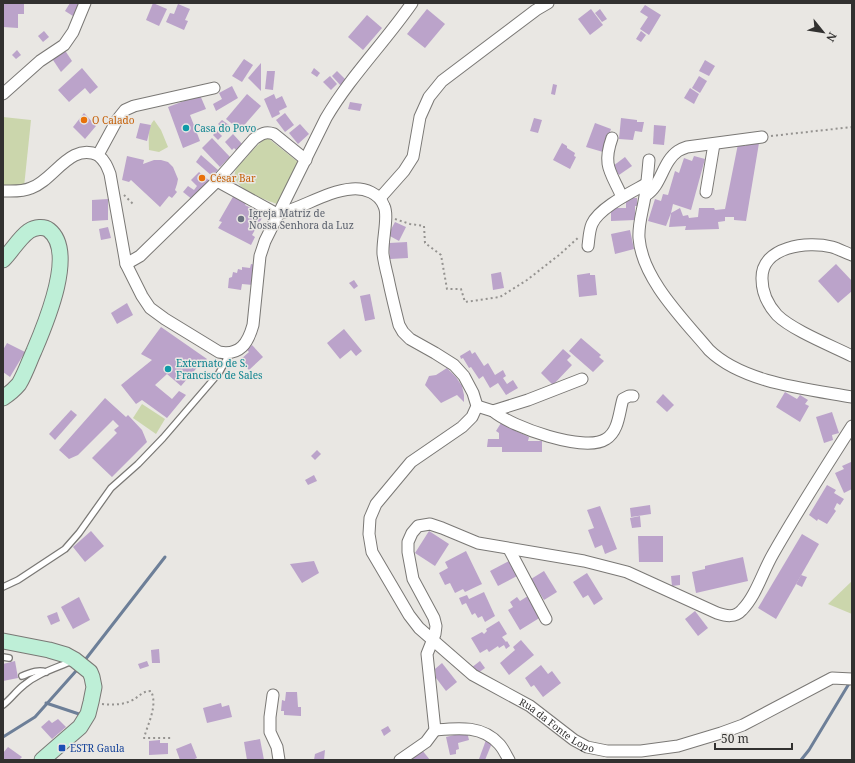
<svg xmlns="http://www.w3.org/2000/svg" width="855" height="763" font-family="'Noto Serif',serif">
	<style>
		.green { fill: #cbd6ac }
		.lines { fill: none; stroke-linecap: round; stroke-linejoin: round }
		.stream { stroke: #6d7f98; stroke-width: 3 }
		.building { fill: #bba3ca }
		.lane-casing { stroke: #7a7875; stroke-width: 8 }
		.street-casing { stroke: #7a7875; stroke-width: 13 }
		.secondary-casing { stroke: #7a7875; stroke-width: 17 }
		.path { stroke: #959390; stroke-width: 2; stroke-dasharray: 2 3; stroke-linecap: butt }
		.lane { stroke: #fff; stroke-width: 5.5 }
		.street { stroke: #fff; stroke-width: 11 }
		.secondary { stroke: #beefd7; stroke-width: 15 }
		.food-dot { fill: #e8710a; stroke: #e9e7e3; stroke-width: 1.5 }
		.culture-dot { fill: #0f9aa8; stroke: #e9e7e3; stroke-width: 1.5 }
		.worship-dot { fill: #6b7280; stroke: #e9e7e3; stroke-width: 1.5 }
		.transit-dot { fill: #1a4fb4; stroke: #e9e7e3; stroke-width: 1.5 }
		.labels { text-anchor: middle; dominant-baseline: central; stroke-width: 3; stroke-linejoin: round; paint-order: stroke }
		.food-label { font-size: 10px; fill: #c56008; stroke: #e9e7e3; text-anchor: start }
		.culture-label { font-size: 10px; fill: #0d838f; stroke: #e9e7e3; text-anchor: start }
		.worship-label { font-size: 10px; fill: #5b616d; stroke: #e9e7e3; text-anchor: start }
		.street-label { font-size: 10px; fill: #323130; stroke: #e9e7e3 }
		.transit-label { font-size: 10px; fill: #164399; stroke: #e9e7e3; text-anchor: start }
	</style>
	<rect width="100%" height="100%" fill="#e9e7e3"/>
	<g class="green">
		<path d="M3,117L31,120L24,187H3Z"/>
		<path d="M154,120L161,130L168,147L159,152L149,150C149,141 147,127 154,120Z"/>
		<path d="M265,139H269L298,162V167L280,202L277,204C265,200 230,188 235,172C237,166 243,161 247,157C252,151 258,144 265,139Z"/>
		<path d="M142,404L165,419L156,434L133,418Z"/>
		<path d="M852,581V614L828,604Z"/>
	</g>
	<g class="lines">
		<g class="stream">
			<path d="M85,660L165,557"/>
			<path d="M46,703L79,714"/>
			<path d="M3,737L35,717L76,671"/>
			<path d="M801,760L809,750L850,682"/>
		</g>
	</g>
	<g class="building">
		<path d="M3,3H24V14H18V28L3,27Z"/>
		<path d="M70,3H76L79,5L73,16L65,11Z"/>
		<path d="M153,3L167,9L159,26L146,20Z"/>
		<path d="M178,4L190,9L185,20L188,21L184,30L166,22L170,13L174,14Z"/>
		<path d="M645,5L661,15L649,35L640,29L648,17L640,12Z"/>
		<path d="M427,9L445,24L425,48L407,34Z"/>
		<path d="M591,9L603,25L590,35L578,19Z"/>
		<path d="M600,9L607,19L602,22L595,13Z"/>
		<path d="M367,15L382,28L363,50L348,37Z"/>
		<path d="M44,31L49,37L43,42L38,36Z"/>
		<path d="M641,31L646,35L641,42L636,39Z"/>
		<path d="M64,49L72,61L61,72L51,57Z"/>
		<path d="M17,50L21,55L16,59L12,55Z"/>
		<path d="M244,59L253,65L242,82L232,76Z"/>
		<path d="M705,60L715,66L709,76L699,71Z"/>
		<path d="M261,63V91L248,78Z"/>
		<path d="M82,68L98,87L90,94L85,88L69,102L58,90Z"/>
		<path d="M314,68L320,73L317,77L311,73Z"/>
		<path d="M267,71H275L273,90L265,89Z"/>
		<path d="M337,71L348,82L342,87L332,76Z"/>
		<path d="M330,76L337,84L331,90L323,82Z"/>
		<path d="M699,76L707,81L700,93L692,88Z"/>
		<path d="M553,84L557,85L555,95L551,94Z"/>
		<path d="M232,86L238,98L216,111L213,104L222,99L219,93Z"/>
		<path d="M690,88L699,94L694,104L684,98Z"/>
		<path d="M247,94L261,106L240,130L226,119Z"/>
		<path d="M274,94L276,99L282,96L287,107L279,111L280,114L272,118L264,99Z"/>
		<path d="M200,95L206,109L190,115L200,141L183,148L168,107Z"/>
		<path d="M350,102L362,104L360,111L348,109Z"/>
		<path d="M84,113L96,126L85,139L73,127Z"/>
		<path d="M285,113L294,125L285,132L276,120Z"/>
		<path d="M534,118L542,120L538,133L530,131Z"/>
		<path d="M621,118L637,120V122H644L642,132L635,131L633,140L619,139Z"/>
		<path d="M222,120L229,125L225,130L218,124Z"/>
		<path d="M140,123L151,125L147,141L136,138Z"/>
		<path d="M595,123L611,129L603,152L586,147Z"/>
		<path d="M300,124L309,134L298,144L289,133Z"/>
		<path d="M654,125L666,126L664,145L653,144Z"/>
		<path d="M217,131L222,136L218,140L213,135Z"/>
		<path d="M233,134L243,145L237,151L234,148L232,150L225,142Z"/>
		<path d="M212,138L230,157L220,167L202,148Z"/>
		<path d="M747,141L759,143L746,221L734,220V217H725V221L718,222L719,229L685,230L686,226L669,227L671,213L666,226L648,221L655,199L661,201L663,194L668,195L675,171L679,173L684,158L692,161L694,156L705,159L691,210L673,204L671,213L680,208L683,216L688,215L689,218L698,217L699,208H714L715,210L725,209L738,144L746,146Z"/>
		<path d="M562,143L567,146V148L575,153L574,156L576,157L570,169L553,160Z"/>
		<path d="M201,155L218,170L212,176L196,162Z"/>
		<path d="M127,156L144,160L143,164L154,160H161L168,162L173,167L178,179L177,184L175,190L177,192L172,198L169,196L160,207L131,180L129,182L122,180Z"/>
		<path d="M625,157L632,166L619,175L613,166Z"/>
		<path d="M199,172L210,181L193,200L183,192L188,186L194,190L197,186L191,180Z"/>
		<path d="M234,195L247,202L245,205L261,213L259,216L262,218L252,235L255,237L251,245L218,228L222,222L219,221Z"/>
		<path d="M626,198H637V206H635V220L611,221V208H626Z"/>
		<path d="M108,199V220L92,221V200Z"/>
		<path d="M395,222L406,227L399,241L388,235Z"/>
		<path d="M108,227L111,238L101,240L99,229Z"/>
		<path d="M630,230L634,249L615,254L611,234Z"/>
		<path d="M407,242L408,258L390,259L389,243Z"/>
		<path d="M251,264L256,265L253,285L242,284L241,290L228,288L229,278L232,277L233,272L237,273L238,269L242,270V267L250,268Z"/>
		<path d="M836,264L852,281V291L838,303L818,281Z"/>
		<path d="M501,272L504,288L493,290L491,274Z"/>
		<path d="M590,273V275H595L597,295L579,297L577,275Z"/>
		<path d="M354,280L358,286L354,289L349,283Z"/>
		<path d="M370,294L375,319L365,321L360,296Z"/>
		<path d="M127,303L133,315L117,324L111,313Z"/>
		<path d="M161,327L207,359L202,364L201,363L181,386L167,374L155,385L172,399L179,391L186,395L167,418L142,400L136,404L121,385L152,360L141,354Z"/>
		<path d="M344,329L362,351L356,356L351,350L340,359L327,343Z"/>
		<path d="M581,338L601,355L599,357L604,361L593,372L569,351Z"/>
		<path d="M7,343L25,352L10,377L3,372V350Z"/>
		<path d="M252,345L263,357L249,370L240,360L249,352L247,350Z"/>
		<path d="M563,349L571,356L567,360L572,365L553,385L541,373Z"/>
		<path d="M470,350L472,354L475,352L484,366L488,363L495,375L503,370L506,376L503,378L507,384L513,380L518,388L506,395L498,383L490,388L483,376L479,379L471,367L469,368L463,358L461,359L460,356Z"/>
		<path d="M447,368L456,377L462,386L464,395V402L457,395L441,403L425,385L429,376L436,375Z"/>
		<path d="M785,392L797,399L800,395L808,400L805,404L809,406L800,422L776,407Z"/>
		<path d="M663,394L674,405L667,412L656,402Z"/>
		<path d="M105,398L126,417L128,415L142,430L147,442L112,477L92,458L117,433L114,430L119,426L113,420L78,455L69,459L59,450Z"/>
		<path d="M71,410L77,415L55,440L49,434Z"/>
		<path d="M832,412L839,433L832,435L833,440L824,443L816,417Z"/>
		<path d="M501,423L506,426H515L516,431L529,437L528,441H542V452H502V447H487L488,439H499V433L496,431Z"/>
		<path d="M317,450L321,454L315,460L311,456Z"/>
		<path d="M851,462L852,489L844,493L835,473L844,469L842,466Z"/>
		<path d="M314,475L317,481L308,485L305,480Z"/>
		<path d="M827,485L836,490L834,493L844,499L840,505L837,503L834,509L836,511L827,524L818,519L817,521L809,515Z"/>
		<path d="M650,505L651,514L631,517L630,508Z"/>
		<path d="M600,506L617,549L605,554L602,545L595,548L588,530L594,528L587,510Z"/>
		<path d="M640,516L641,527L632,528L630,518Z"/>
		<path d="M91,531L104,546L85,562L73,547Z"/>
		<path d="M429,531L449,544L435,566L415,553Z"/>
		<path d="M802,534L819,544L776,619L758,608Z"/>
		<path d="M638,536H663V562H639Z"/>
		<path d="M466,551L482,584L465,592L463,589L455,593L450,583L445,585L439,573L448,568L445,562Z"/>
		<path d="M743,557L748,581L696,593L692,572L705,569V566Z"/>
		<path d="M314,561L319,573L302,583L290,564Z"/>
		<path d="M509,561L517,576L498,586L490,571Z"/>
		<path d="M544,571L557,592L544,600L531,579Z"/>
		<path d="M587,573L603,599L594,605L588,595L583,598L573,582Z"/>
		<path d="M680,575V585L672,586L671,576Z"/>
		<path d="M801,575L807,577L802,587L796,584Z"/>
		<path d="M484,592L495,616L485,622L482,616L478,618L475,613L472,615L466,603L462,605L459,598L467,595L469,599Z"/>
		<path d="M528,596L541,617L520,630L508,610L513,607L510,602L517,597L520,601Z"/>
		<path d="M79,597L90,620L73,629L61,607Z"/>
		<path d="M695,611L708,628L698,636L685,619Z"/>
		<path d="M57,612L60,621L51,625L47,616Z"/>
		<path d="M499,621L507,634L502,637L506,642L507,641L510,646L506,649L504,645L499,648L498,646L489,652L487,649L480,653L471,638L482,632L484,634L487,631L486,629Z"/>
		<path d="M521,640L534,655L509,675L500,663L515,650L513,647Z"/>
		<path d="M159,649L160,663H152L151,650Z"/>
		<path d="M15,661L18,678L3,681V664Z"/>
		<path d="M147,661L149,666L140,669L138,664Z"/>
		<path d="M480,661L485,668L478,673L471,668Z"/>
		<path d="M442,663L457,682L446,691L436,678L435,669Z"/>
		<path d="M541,665L548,674L552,671L561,683L543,697L534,685L531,687L525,678Z"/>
		<path d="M286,692H297L298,707H301V716L284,715V711H281L282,700L285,701Z"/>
		<path d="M221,703L222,707L229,705L232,717L207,723L203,708Z"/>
		<path d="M58,719L66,727L52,739L41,727L49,720L52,723Z"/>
		<path d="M388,726L391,731L384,736L381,730Z"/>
		<path d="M467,732L469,740L458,743L459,749L456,750V754L450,755L446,737Z"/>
		<path d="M260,739L264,760H247L244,742Z"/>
		<path d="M160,740V743H168V754L149,755V741Z"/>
		<path d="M486,740L492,743L485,760H481L479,759Z"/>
		<path d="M191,743L197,758L192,760H180L176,749Z"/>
		<path d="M8,747L22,757L19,760H3V753Z"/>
		<path d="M325,750L324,760H314L315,754Z"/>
		<path d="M422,750L430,760H410Z"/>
	</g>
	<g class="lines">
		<defs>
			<g id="lane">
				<path d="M3,587L18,580L65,549L79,533L111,488L138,464L163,438L219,373L226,360L227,353"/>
				<path d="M3,657L9,658"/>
				<path d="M22,676C30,673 38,669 46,672"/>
				<path d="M3,705C11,699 16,691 24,685C38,673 56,668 72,661"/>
			</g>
			<g id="street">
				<path d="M214,88L134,106L125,110L117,120L98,155C105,161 107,166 110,174L126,264L142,296L150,308L165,319L219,352C240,356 248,343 253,325L260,256L265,241L326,118C350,77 385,42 412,3"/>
				<path d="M3,94L40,61L64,45L73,32L85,3"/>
				<path d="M612,138C602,166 611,172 622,197"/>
				<path d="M649,160C648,172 647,184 645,196C643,210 638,224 639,238C642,279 684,320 709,350C743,383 807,389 852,397"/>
				<path id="s1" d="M217,181L277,214C302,209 325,191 352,189C365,188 379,193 384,206C389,216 382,240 383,254C384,262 386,270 388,278C391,293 395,309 399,325L403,332L410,339L435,353L454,365L464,376L473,393L477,406L472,417L462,427L411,462L376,504L370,518L369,534L372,552L409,615L419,628L473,675L530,706L574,740L587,747L607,751H641L678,746L721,733L743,725L832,678L852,679"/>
				<path d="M3,191C12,191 22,192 31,188C54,180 70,142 98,155"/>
				<path d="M706,192L714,144"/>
				<path d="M646,195C662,185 662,162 678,151C681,149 684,148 687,147L762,137"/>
				<path d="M380,198L404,171L413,157L420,117L429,97L442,81L536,10L548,3"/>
				<path d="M588,246C589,239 589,231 592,224C599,208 630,193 646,184"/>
				<path d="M852,255C846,253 839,249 832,247C808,241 761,246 762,279C762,293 768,305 777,315C792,330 832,346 852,356"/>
				<path d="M126,264L140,256L217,181L254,139C261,134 265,131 274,134L306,160"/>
				<path d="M477,406L493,411L528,400L582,379"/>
				<path d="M493,411C511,427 585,453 606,439C619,431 619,412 623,399L629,396H633"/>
				<path d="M509,549L546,619"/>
				<path d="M273,695L270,717V732L277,747L279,760"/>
				<path d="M435,730C458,728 482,725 499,744C503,748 506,755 509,760"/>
				<path d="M400,760L426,742L435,730L427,654L435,634L436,626L434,618L413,579L408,552V542L412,533L418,526L430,524L442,528L478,543L584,561L627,572L717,613C726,616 735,618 742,610C756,596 763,571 773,554C798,510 825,468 852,426"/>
			</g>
			<g id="secondary">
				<path d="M3,260C12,251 19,238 29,231C35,227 44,226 49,230C77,252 45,325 34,351C29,362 25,374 19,384C14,390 9,394 3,398"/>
				<path d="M3,641L49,650L66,655L75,660L90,672L92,677L94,687L91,702L88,714L80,727L42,760"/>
			</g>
		</defs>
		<use href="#lane" class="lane-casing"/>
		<use href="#street" class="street-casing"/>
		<use href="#secondary" class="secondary-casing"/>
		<g class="path">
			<path d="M771,136L852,127"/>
			<path d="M124,195L133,204"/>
			<path d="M395,219L410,224L424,226L425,243L441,255L447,289H461L465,302L500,297L527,280L559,255L579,237"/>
			<path d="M102,704C112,705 122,705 131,701C139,697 142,691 151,691C158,706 148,723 144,738H173"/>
		</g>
		<use href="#lane" class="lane"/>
		<use href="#street" class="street"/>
		<use href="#secondary" class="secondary"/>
	</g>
	<g class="food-dot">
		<circle cx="84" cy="120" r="4"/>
		<circle cx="202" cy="178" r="4"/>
	</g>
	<g class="culture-dot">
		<circle cx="186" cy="128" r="4"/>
		<circle cx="168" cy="369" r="4"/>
	</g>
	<circle class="worship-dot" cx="241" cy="219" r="4"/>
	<rect class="transit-dot" x="58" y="744" width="8" height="8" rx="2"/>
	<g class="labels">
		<g class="food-label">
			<text x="92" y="120">O Calado</text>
			<text x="210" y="178">César Bar</text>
		</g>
		<g class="culture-label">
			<text x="194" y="128">Casa do Povo</text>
			<text x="176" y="363">Externato de S.<tspan x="176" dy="12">Francisco de Sales</tspan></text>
		</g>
		<g class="worship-label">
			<text x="249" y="213">Igreja Matriz de<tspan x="249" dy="12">Nossa Senhora da Luz</tspan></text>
		</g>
		<g class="street-label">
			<text stroke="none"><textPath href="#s1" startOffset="876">Rua da Fonte Lopo</textPath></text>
		</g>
		<g class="transit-label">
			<text x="70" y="748">ESTR Gaula</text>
		</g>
	</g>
	<rect width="855" height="763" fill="none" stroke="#323130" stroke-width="8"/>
	<g transform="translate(823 32) rotate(120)" stroke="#e9e7e3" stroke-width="3" paint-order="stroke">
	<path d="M0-3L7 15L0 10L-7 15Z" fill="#323130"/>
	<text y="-6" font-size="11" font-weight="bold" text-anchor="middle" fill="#323130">N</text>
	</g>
	<path d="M715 743v6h77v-6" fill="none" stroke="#323130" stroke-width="2"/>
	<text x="721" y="743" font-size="12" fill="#323130" stroke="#e9e7e3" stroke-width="3" paint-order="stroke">50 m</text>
</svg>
